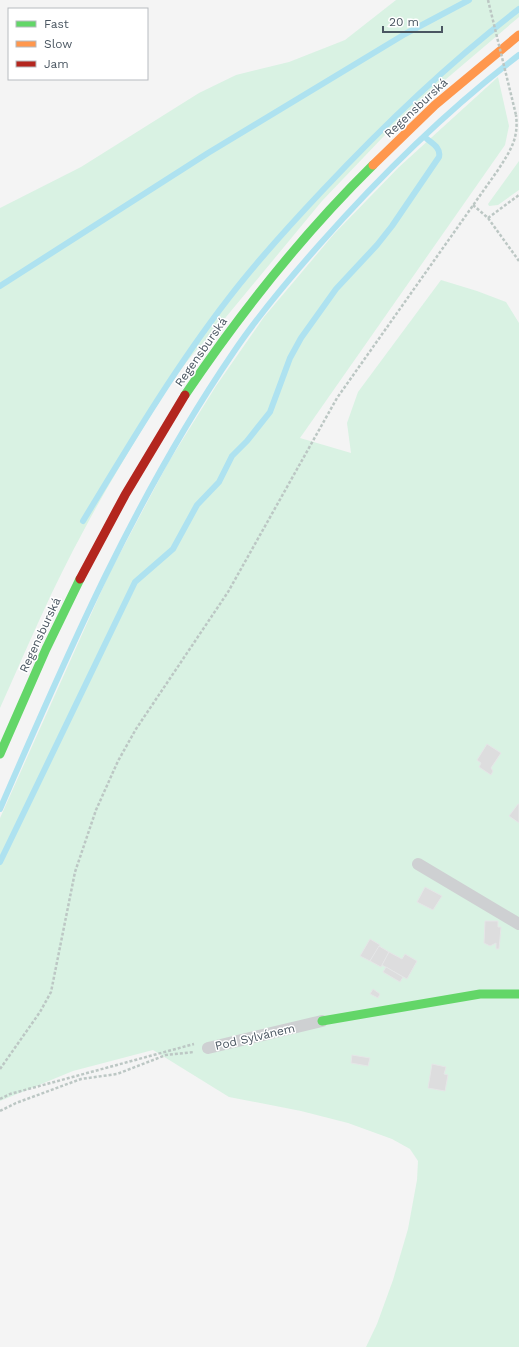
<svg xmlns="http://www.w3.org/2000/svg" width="519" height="1347" font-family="'Work Sans',sans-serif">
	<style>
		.green { fill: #d9f2e3 }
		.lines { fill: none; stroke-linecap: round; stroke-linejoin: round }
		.stream { stroke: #aee2f0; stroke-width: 6 }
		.building { fill: #ddddde; stroke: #e5e6e7 }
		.path { stroke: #bcc7c4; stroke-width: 2.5; stroke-dasharray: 3 2; stroke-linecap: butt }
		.lane { stroke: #ced0d2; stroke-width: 12 }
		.fast { stroke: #63d668; stroke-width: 9 }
		.slow { stroke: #ff974d; stroke-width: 9 }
		.jam { stroke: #b3261e; stroke-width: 9 }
		.path-bridge { stroke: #bcc7c4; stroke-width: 2.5; stroke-dasharray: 3 2; stroke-linecap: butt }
		.labels { text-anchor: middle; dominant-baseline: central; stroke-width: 3; stroke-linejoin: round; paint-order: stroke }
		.street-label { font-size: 12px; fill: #4a5661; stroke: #fff }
	</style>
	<rect width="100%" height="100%" fill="#f4f4f4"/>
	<g class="green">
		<path d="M396,0H519V17L405,114L322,201L212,334C184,360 163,395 143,428C123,461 103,494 85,528C53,586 27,648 0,708V208L81,167L199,93L236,75L289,62L345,40Z"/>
		<path d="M498,77L509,126L505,145L300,438L351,453L347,423L358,392L441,280L477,291L506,302L519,323V1347H366L377,1324L393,1280L408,1229L417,1180L418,1161L410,1149L392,1139L348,1123L301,1111L229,1097L153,1050L73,1071L0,1101V818L109,574L168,463L216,386L264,317L334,234L399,167Z"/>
		<path d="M519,161V190L498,205L489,206L488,204Z"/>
	</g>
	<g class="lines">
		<g class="stream">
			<path d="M0,286L208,153L405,34L469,0"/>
			<path d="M83,521C129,445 174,369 228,299C257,261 289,226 322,191C383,126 447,64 519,9"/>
			<path d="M0,809C68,652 136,495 233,353C259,314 289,279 320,244C381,175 446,111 519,55"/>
			<path d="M0,862L135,582L173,549L197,505L219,482L232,456L247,441L270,412L290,358L301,338L336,289L377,245L392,226L439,157C441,148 433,144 427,139"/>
		</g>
	</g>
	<g class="building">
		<path d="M487,744L501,753L491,768L493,771L491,775L479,767L481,763L477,760Z"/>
		<path d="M518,804H519V823L509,816Z"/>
		<path d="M425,887L442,896L433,910L417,902Z"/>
		<path d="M485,921H498V927H501L499,949H496V943L490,946L484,943Z"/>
		<path d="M370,939L380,945L370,961L360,956Z"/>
		<path d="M379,946L389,952L381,967L370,961Z"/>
		<path d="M389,952L402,959L405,954L417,961L407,979L382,965Z"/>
		<path d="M386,967L403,977L400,982L383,972Z"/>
		<path d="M373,989L380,994L378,998L370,994Z"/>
		<path d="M352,1055L370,1058L368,1066L351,1063Z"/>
		<path d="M432,1064L446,1067L444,1074L448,1075L445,1091L428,1088Z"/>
	</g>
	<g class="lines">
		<g class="path">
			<path d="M473,205L488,218L519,261"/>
			<path d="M488,218L519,195"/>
			<path d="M0,1069L40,1012L51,992L75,872L96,810L118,761L136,729L228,592L337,398L498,170C510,151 519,139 516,115"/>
			<path d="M0,1099L10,1094L194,1044"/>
			<path d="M0,1111L16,1103L81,1079L117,1074L166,1055L194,1052"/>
		</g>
		<g class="lane">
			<path d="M418,864L519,924"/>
			<path d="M208,1048L322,1021"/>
		</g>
		<g class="fast">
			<path d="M185,395C241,312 302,235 373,165"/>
			<path d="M0,754L46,649L80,579"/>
			<path d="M322,1021L480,994H519"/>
		</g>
		<path class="slow" d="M373,165L435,105L519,35"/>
		<path class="jam" d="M80,579L125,495L185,395"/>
		<path class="path-bridge" d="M488,0L516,115"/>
	</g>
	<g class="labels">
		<g class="street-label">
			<text transform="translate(416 108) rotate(-43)">Regensburská</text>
			<text transform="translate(201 352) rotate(-55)">Regensburská</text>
			<text transform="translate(40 635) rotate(-65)">Regensburská</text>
			<text transform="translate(255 1037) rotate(-13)">Pod Sylvánem</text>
		</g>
	</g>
	<rect x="8" y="8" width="140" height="72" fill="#ffffff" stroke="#b7bbc0"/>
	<rect x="16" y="21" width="20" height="6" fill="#63d668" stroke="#b7bbc0"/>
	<text x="44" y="28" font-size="12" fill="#4a5661">Fast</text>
	<rect x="16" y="41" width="20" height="6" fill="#ff974d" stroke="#b7bbc0"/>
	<text x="44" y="48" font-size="12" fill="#4a5661">Slow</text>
	<rect x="16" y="61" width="20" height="6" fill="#b3261e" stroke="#b7bbc0"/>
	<text x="44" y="68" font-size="12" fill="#4a5661">Jam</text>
	<path d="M383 26v6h59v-6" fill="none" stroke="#4a5661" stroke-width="2"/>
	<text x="389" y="26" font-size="12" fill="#4a5661" stroke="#ffffff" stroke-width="3" paint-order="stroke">20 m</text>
</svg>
